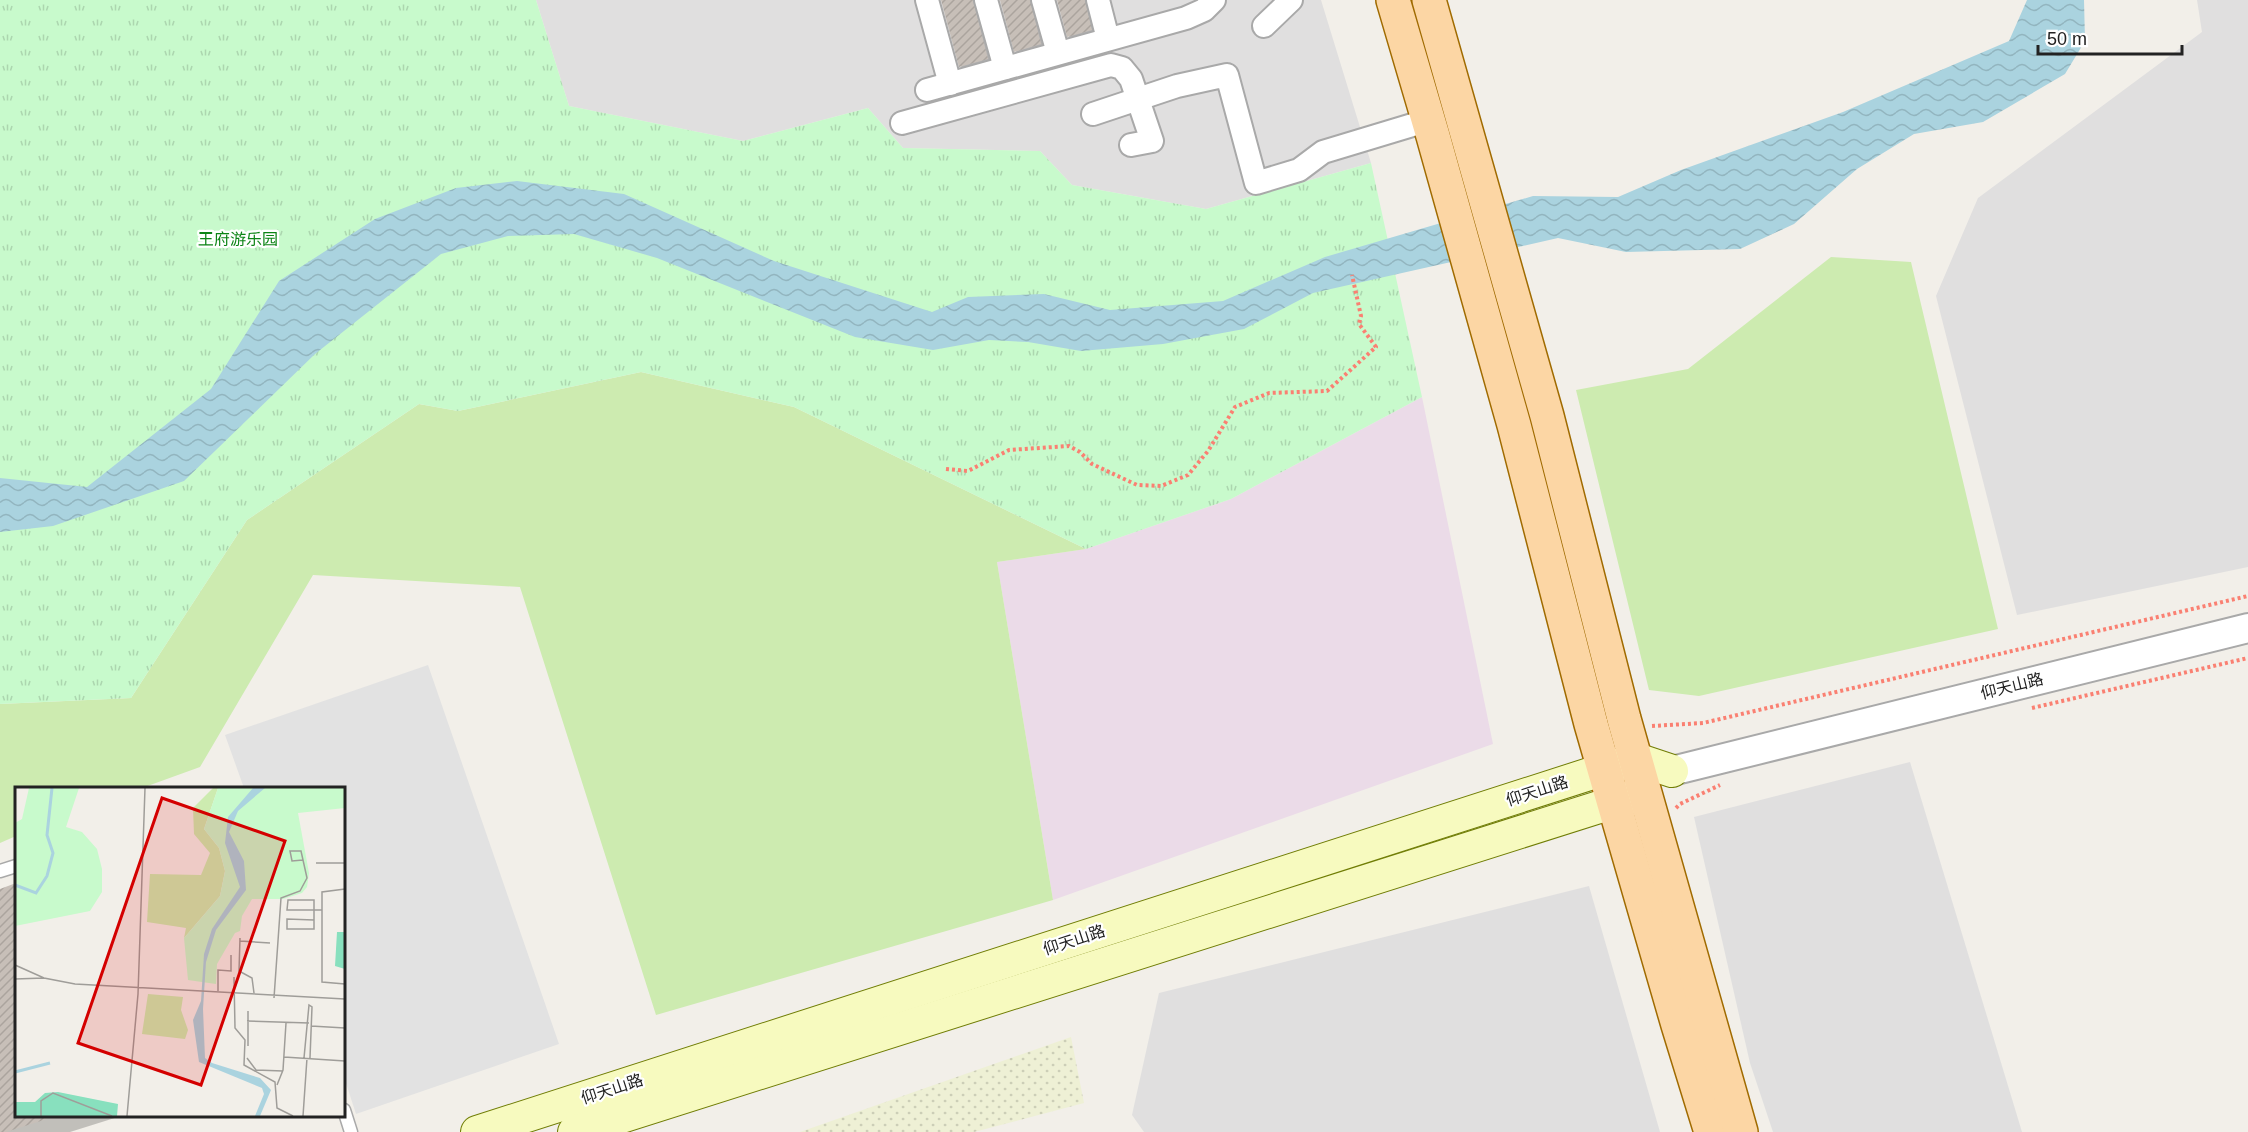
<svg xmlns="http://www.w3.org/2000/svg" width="2248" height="1132" font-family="Arial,'Noto Sans SC',sans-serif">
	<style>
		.residential { fill: #e0dfdf }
		.industrial { fill: #ebdbe8 }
		.farmland { fill: url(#farmland-dots) }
		.grass { fill: #cdebb0 }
		.park { fill: url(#park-tufts) }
		.parking { fill: #e2e2e2 }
		.water { fill: url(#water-waves) }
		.shadow { fill: #0003 }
		.building { fill: url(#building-hatch) }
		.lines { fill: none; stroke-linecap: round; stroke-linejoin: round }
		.service-casing { stroke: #a9a9a9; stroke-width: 15 }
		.minor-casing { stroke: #a9a9a9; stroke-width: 26 }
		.tertiary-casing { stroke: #a9a9a9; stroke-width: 32 }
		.secondary-casing { stroke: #707d05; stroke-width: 34 }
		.primary-casing { stroke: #a06b00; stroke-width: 36 }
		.path { stroke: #fa8072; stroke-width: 4; stroke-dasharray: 3 3; stroke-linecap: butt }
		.service { stroke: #fff; stroke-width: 12 }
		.minor { stroke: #fff; stroke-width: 22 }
		.tertiary { stroke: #fff; stroke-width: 28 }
		.secondary { stroke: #f7fabf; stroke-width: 32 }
		.primary { stroke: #fcd6a4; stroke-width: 33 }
		.labels { text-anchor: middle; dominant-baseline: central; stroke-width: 4.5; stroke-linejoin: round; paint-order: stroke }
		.park-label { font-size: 16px; fill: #0c8416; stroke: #fff }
		.street-label { font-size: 16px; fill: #222; stroke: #fff }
		.inset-river { fill: none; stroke: #aad3df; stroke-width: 3 }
		.inset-road { fill: none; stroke: #9f9d99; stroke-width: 1.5 }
		.view { fill: #d40000; fill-opacity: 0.15; stroke: #d40000; stroke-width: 3 }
		.inset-edge { fill: none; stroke: #222; stroke-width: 3 }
	</style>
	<defs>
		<pattern id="farmland-dots" width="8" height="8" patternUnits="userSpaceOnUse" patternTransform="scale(1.5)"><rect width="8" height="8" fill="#eef0d5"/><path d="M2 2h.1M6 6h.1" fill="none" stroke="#ccceb7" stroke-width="1.8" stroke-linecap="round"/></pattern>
		<pattern id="park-tufts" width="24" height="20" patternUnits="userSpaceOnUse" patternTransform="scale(1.5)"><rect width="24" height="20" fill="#c8facc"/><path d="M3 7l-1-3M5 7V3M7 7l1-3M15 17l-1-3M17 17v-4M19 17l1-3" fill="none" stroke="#acd6af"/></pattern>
		<pattern id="water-waves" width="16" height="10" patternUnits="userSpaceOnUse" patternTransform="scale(1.5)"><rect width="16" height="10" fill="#aad3df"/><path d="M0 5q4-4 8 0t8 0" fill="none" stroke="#92b5bf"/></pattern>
		<pattern id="building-hatch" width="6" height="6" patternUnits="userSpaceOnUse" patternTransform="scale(1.5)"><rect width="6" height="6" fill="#c7bfb8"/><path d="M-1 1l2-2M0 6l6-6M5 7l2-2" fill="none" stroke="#aba49e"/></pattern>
	</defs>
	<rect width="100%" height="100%" fill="#f2efe9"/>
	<g class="residential">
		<path d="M536,0H1321L1371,163L1206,209L1072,185L1040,151L903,148L868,108L743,141L569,106Z"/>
		<path d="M2197,0H2248V567L2017,615L1936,296L1978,198L2202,32Z"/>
		<path d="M1910,762L2022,1132H1773L1750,1063L1694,817Z"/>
		<path d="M1589,886L1660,1132H1144L1132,1115L1159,993Z"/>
	</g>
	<path class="industrial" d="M1422,397L1493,744L1053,900L997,562L1086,549L1231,499Z"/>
	<path class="farmland" d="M1071,1037L1084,1103L974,1132H800Z"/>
	<g class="grass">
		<path d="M1831,257L1911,262L1998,629L1699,696L1649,690L1576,390L1688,369Z"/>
		<path d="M641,372L794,407L1086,549L997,562L1053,900L656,1015L520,587L313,575L200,767L142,788H16V836L0,843V704L131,698L247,520L419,404L458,411Z"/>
	</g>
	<path class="park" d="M0,0H536L569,106L743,141L868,108L903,148L1040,151L1072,185L1206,209L1371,163L1422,397L1231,499L1086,549L794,407L641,372L458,411L419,404L247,520L131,698L0,704Z"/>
	<path class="parking" d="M428,665L559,1044L356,1114L344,1077V788H244L225,735Z"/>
	<path class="water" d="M2027,0H2084L2085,41L2065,74L1983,122L1914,134L1857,169L1794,224L1740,249L1626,252L1558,238L1313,293L1244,329L1163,344L1081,351L1028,342L989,340L933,350L855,337L657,258L574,234L508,236L441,254L315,354L184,481L53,526L0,532V478L87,487L211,389L279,281L375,219L456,188L517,181L624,194L774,261L932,312L968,297L1044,294L1110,310L1223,301L1325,257L1533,196L1618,197L1681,170L1843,112L2009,41Z"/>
	<g class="shadow">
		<path d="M943,0H980L977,13L992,67L966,75L961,66Z"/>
		<path d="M1002,0H1037L1034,13L1045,53L1021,60L1016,51Z"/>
		<path d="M1059,0H1092L1089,5V13L1096,39L1074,45L1069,36Z"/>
		<path d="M16,885V1116H121L70,1132H0V890Z"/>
	</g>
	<g class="building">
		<path d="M941,0H973L988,59L959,67Z"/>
		<path d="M1000,0H1030L1041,44L1014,52Z"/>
		<path d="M1057,0H1085L1092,30L1067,37Z"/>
		<path d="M16,883V1116H47V1119L6,1132H0V889Z"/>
	</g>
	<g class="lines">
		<defs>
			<g id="service">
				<path d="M0,871L16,866"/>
				<path d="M344,1110L351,1132"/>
			</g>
			<g id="minor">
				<path d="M927,0L950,84"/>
				<path d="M986,0L1005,68"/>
				<path d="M1043,0L1058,53"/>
				<path d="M1098,0L1108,39"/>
				<path d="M1264,26L1291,0"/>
				<path d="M927,90L1186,18L1204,10L1214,0"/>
				<path d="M1093,114L1177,86L1227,75L1256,183L1299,170L1323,152L1429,120"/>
				<path d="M902,123L1111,65L1122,68L1131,79L1152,141L1131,145"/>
			</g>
			<path id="tertiary" d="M1672,771L2248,628"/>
			<g id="secondary">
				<path d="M477,1132L1636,759L1672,771"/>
				<path d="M574,1132L1637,795"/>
			</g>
			<g id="primary">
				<path d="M1393,0L1433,136L1514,425L1591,724L1678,1025L1711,1132"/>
				<path d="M1429,0L1547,416L1624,719L1741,1132"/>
			</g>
		</defs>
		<use href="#service" class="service-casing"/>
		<use href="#minor" class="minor-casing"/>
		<use href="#tertiary" class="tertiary-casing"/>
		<use href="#secondary" class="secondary-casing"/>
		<use href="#primary" class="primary-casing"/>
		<g class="path">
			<path d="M946,469L968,471L1009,450L1069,446L1080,452L1092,464L1137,485L1161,486L1188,475L1208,451L1235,407L1269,393L1327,391L1376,347L1359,324L1361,316L1352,275"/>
			<path d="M2032,708L2248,658"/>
			<path d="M1652,726L1703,723L2248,596"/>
			<path d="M1676,808L1680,804L1720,785"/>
		</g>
		<use href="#service" class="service"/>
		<use href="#minor" class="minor"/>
		<use href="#tertiary" class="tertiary"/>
		<use href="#secondary" class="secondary"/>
		<use href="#primary" class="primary"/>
	</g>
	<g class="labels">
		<g class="park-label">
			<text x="238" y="239">王府游乐园</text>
		</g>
		<g class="street-label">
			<text transform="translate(2012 686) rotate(-14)">仰天山路</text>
			<text transform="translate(1537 791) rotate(-18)">仰天山路</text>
			<text transform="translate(1074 940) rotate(-18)">仰天山路</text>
			<text transform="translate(612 1089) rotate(-18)">仰天山路</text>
		</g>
	</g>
	<g transform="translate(15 787)">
		<rect width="330" height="330" fill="#f2efe9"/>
		<path d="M198,1H203L189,42L204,61L210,84L205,109L169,151L171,141L132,135L135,87L186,88L195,66L179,47L178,21ZM133,207L168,210L166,223L173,243L170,252L127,247Z" fill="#cdebb0"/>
		<path d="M14,1H64L51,40L67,45L82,62L87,82V105L75,124L0,139V36L7,32ZM203,1H330V21L283,26L294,86L292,100L287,106L268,112H237L227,129L225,144L220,146L202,177L201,197L173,193L169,151L205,109L210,84L204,61L189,42Z" fill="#c8facc"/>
		<path d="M322,145H330V182L320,179ZM43,305L103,317L102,329H0V315H20L30,306Z" fill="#88e0be"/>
		<path d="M238,1H250L223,24L214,45L229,74L231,103L201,143L191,175L188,222L190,271L197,276L245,291L256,303L245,329H240L249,307L247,301L184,275L178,233L186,214L189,167L197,142L225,100L210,56L213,30Z" fill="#aad3df"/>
		<path class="inset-river" d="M0,98L21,106L32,89L38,66L32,48L37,1M0,285L35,276"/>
		<path class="inset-road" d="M301,76H330M330,102L307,105V195L330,197M299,133L272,132V142H299V113H273L272,123H307M225,151L224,184L237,191L239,206M225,154L255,156M0,178L29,191L60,197L330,212M219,190L220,241L230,253L229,278L260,295L262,321L278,329M0,192L29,191M203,204V183L216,184V168M123,207L130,1M259,211L266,111L285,104L292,91L286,64H275L277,74L288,73M233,224V259M232,234L294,236M296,239L330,241M269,270L330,274M232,271L241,283L268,284M289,271L294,218L297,220L295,271M262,298L268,283L271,236M26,329V314L38,306L97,329M112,329L123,207M288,329L292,271"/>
		<path class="view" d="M147,11L270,54L186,298L63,256Z"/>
		<rect width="330" height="330" class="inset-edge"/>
	</g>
	<path d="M2038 45v9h144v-9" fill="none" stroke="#222222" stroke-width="3"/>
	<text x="2047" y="45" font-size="18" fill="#222222" stroke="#ffffff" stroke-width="4.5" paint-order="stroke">50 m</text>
</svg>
